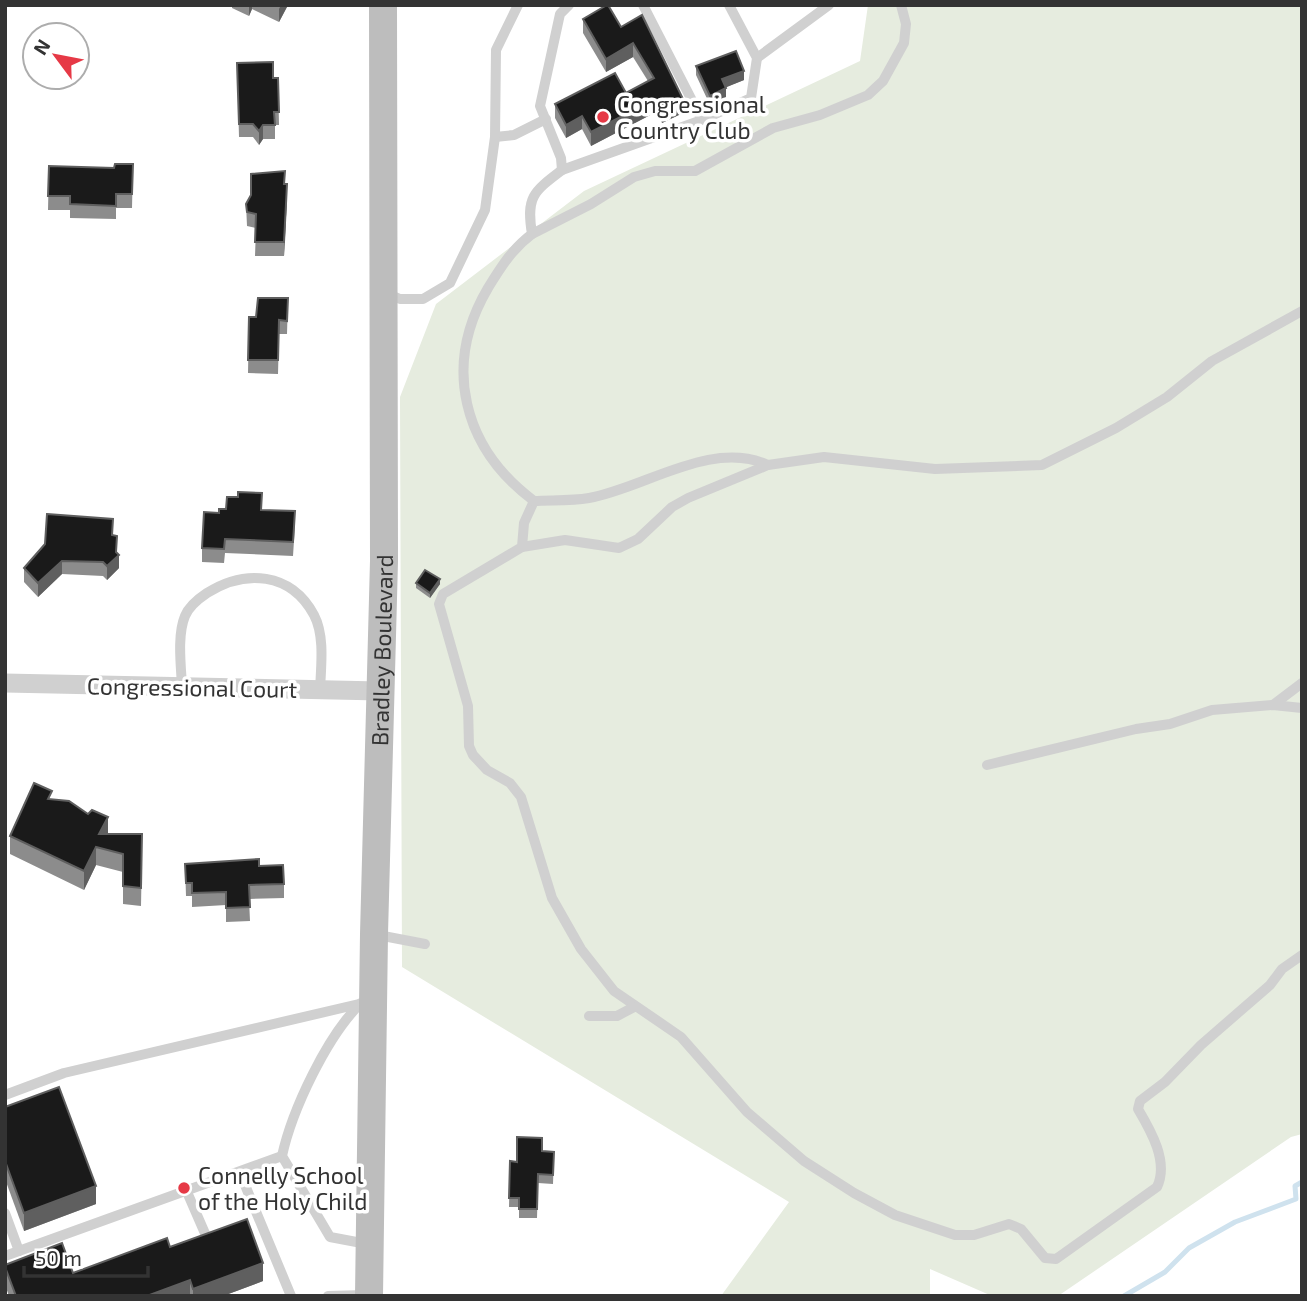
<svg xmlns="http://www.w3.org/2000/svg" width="1307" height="1301" font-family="'Exo 2',sans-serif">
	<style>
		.green { fill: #e6ecdf }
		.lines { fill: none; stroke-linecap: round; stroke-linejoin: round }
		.stream { stroke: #cfe2ee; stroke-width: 5 }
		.service { stroke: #d0d0d0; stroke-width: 10 }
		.minor { stroke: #d0d0d0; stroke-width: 19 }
		.secondary { stroke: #bdbdbd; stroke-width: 28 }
		.wall { fill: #8c8c8c }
		.shaded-wall { fill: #5f5f5f }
		.building { fill: #1a1a1a; stroke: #5f5f5f; stroke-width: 2 }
		.poi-dot { fill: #e63946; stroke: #fff; stroke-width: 2.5 }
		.labels { text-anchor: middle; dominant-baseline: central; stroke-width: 7; stroke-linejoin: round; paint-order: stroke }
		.poi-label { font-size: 23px; fill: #333; stroke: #fff; text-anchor: start }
		.street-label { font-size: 23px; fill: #333; stroke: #fff }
	</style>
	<rect width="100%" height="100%" fill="#fff"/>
	<path class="green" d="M868,5H1302V1134L1291,1137L1058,1296H992L930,1269V1296H721L789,1202L402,967L400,397L436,304L584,191L860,61Z"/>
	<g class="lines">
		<path class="stream" d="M1124,1296L1165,1272L1189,1248L1235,1222L1296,1199L1295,1186L1302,1182"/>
		<g class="service">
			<path d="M569,5L560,14L540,106L561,158L562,170L702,120L751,98L757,58L729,5"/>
			<path d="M643,5L702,120"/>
			<path d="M757,58L829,5"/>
			<path d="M495,137L514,135L546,119"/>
			<path d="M562,170C533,192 526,197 532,234C512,249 501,267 488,288C442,366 463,448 534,501L524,523L522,547L443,594L439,604L468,706L469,746L473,755L487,770L510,783L521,797L552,898L581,949L614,991L681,1037L747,1112L804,1161L854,1193L895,1215L955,1235H974L1009,1224L1021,1229L1045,1258L1056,1259L1157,1187C1169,1162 1151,1131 1138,1109L1140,1101L1165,1082L1201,1045L1270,985L1282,969L1302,955"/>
			<path d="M532,234L591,204L634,177L655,171H695L773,128L820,115L868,95L883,81L904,43L906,24L901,5"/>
			<path d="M386,293L400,299H423L450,283L485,210L495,137L496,50L518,5"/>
			<path d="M534,501C552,500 571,501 589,498C645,488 711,439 768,465"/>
			<path d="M522,547L565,540L619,548L638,539L672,507L688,498L768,465L824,457L935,469L1042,465L1116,428L1167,397L1212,361L1302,311"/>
			<path d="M182,686C181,666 177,635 185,616C189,606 198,599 207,593C245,569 291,572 314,615C325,636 321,666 320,690"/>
			<path d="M1273,705L1302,683"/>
			<path d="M987,765L1136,729L1170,724L1212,710L1273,705L1302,708"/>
			<path d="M378,935L425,944"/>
			<path d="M361,1003C327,1036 292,1110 282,1156L330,1237L367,1244"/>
			<path d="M589,1016H617L634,1007"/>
			<path d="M5,1095L64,1073L359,1004"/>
			<path d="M240,1173L291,1296"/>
			<path d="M187,1192L207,1238"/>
			<path d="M5,1213L19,1251"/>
			<path d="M5,1256L282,1156"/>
			<path d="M328,1296L365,1295"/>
		</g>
		<path class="minor" d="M5,683L380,691"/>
		<path class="secondary" id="s1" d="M369,1296L374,934L384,561L383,5"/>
	</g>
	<g class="wall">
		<path d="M232,5H288L279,22L252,9L249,16L232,8Z"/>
		<path d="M583,19L621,27L683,113L662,123L656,112L591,146L582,129L566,138L555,118V104L626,93L648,81L633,57L606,72L583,33Z"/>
		<path d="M237,63L273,78H278L279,125H275V139H263L259,145L253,137H239Z"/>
		<path d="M696,66L744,80L726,87V97L710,105L696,75Z"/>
		<path d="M133,164L132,208H116V219L70,218V210H48L49,166L114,168Z"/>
		<path d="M285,184L287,198L284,256H255L256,228L247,226L246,204Z"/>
		<path d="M288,298L287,334H279L278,374L248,373L249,317H256Z"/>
		<path d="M262,510L295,525L293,556L225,553L224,563L202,562V548Z"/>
		<path d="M112,535L119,568L107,580L103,576L62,574L38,597L24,582V568Z"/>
		<path d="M416,583L440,584L430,598L416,588Z"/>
		<path d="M52,800L108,834L142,852L141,906L123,904V872L96,865L84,890L10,854V836Z"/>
		<path d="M185,864L259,866L284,884V898L249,899L250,921L226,922V905L192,907V896H186Z"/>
		<path d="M5,1107L96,1204L24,1231L5,1179Z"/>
		<path d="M542,1151L554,1152L553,1184L538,1183L537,1218H519V1207H509L510,1161L517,1162Z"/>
		<path d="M170,1247L263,1281L223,1296H9L5,1285V1265L73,1273Z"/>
	</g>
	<g class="shaded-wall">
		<path d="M249,5H252V9L249,16Z"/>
		<path d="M281,5H288L279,22V9Z"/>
		<path d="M633,43V57L606,72V59Z"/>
		<path d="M744,71V80L722,89V79Z"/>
		<path d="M726,88V97L710,105V96Z"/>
		<path d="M656,99V112L591,146V132Z"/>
		<path d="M683,99V113L662,123V109Z"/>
		<path d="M582,116V129L566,138V125Z"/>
		<path d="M263,125V139L259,145V131Z"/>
		<path d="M287,184V198L284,256V242Z"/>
		<path d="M117,536L116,557L119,555V568L107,580V566Z"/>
		<path d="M62,561V574L38,597V583Z"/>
		<path d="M440,579V584L430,598V593Z"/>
		<path d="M108,817V835L99,834Z"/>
		<path d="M96,847V865L84,890V871Z"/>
		<path d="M96,1186V1204L24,1231V1213Z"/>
		<path d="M263,1263V1281L223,1296H193V1289Z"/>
		<path d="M190,1280V1296H147Z"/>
	</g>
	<g class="building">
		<path d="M607,5H608L621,27L642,15L683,99L662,109L656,99L591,132L582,116L566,125L555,104L615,73L626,93L654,78L633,43L606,59L583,19Z"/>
		<path d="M736,51L744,71L722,79L726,88L710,96L696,66Z"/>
		<path d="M273,62V78H278L279,112H274L275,125H263L259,131L253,124H239L237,63Z"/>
		<path d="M115,164H133L132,194H116V206L70,204V196H48L49,166L114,168Z"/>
		<path d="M285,171L284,184H287L284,242H255L256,214L247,212L246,204L251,195V174Z"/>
		<path d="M258,298H288L287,321L279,320L278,360H248L249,317H256Z"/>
		<path d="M238,492L262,493L261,510L295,511L293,542L225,539L224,549L202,548L204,512L219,513V509H226L227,497H238Z"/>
		<path d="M47,514L113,519L112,535L117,536L116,552L119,555L107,566L103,562L62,561L38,583L24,568L45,544Z"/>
		<path d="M425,570L440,579L430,593L416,583Z"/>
		<path d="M34,783L52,791L48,799L69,801L88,814L92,810L108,817L99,834H142L141,888L123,886V854L96,847L84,871L10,836Z"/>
		<path d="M259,859V866L283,865L284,884L249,885L250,907L226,908V892L192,893V883H186L185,864Z"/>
		<path d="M59,1087L96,1186L24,1213L5,1161V1107Z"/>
		<path d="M517,1137L542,1138V1151L554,1152L553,1175L538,1174L537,1209H519V1198H509L510,1161L517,1162Z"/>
		<path d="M247,1219L263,1263L193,1289L190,1280L147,1296H16L5,1267V1265L62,1243L73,1273L167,1238L170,1247Z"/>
	</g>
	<g class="poi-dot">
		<circle cx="603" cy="117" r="7"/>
		<circle cx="184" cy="1188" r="7"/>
	</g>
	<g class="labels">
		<g class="poi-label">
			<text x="617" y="104">Congressional<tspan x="617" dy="26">Country Club</tspan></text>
			<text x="198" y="1175">Connelly School<tspan x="198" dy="26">of the Holy Child</tspan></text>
		</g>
		<g class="street-label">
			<text stroke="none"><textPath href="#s1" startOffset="646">Bradley Boulevard</textPath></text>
			<text transform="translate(192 687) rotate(1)">Congressional Court</text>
		</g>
	</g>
	<rect width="1307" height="1301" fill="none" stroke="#333333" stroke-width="14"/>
	<g transform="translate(56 56) rotate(302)"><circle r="33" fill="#ffffff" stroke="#adadad" stroke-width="2"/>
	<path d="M0-5L12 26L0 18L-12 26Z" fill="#e63946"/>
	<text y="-10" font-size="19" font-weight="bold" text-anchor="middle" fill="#333333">N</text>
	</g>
	<path d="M24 1266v10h124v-10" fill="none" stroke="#333333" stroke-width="3.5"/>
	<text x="35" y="1266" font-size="21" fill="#333333" stroke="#ffffff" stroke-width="5" paint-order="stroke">50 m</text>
</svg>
